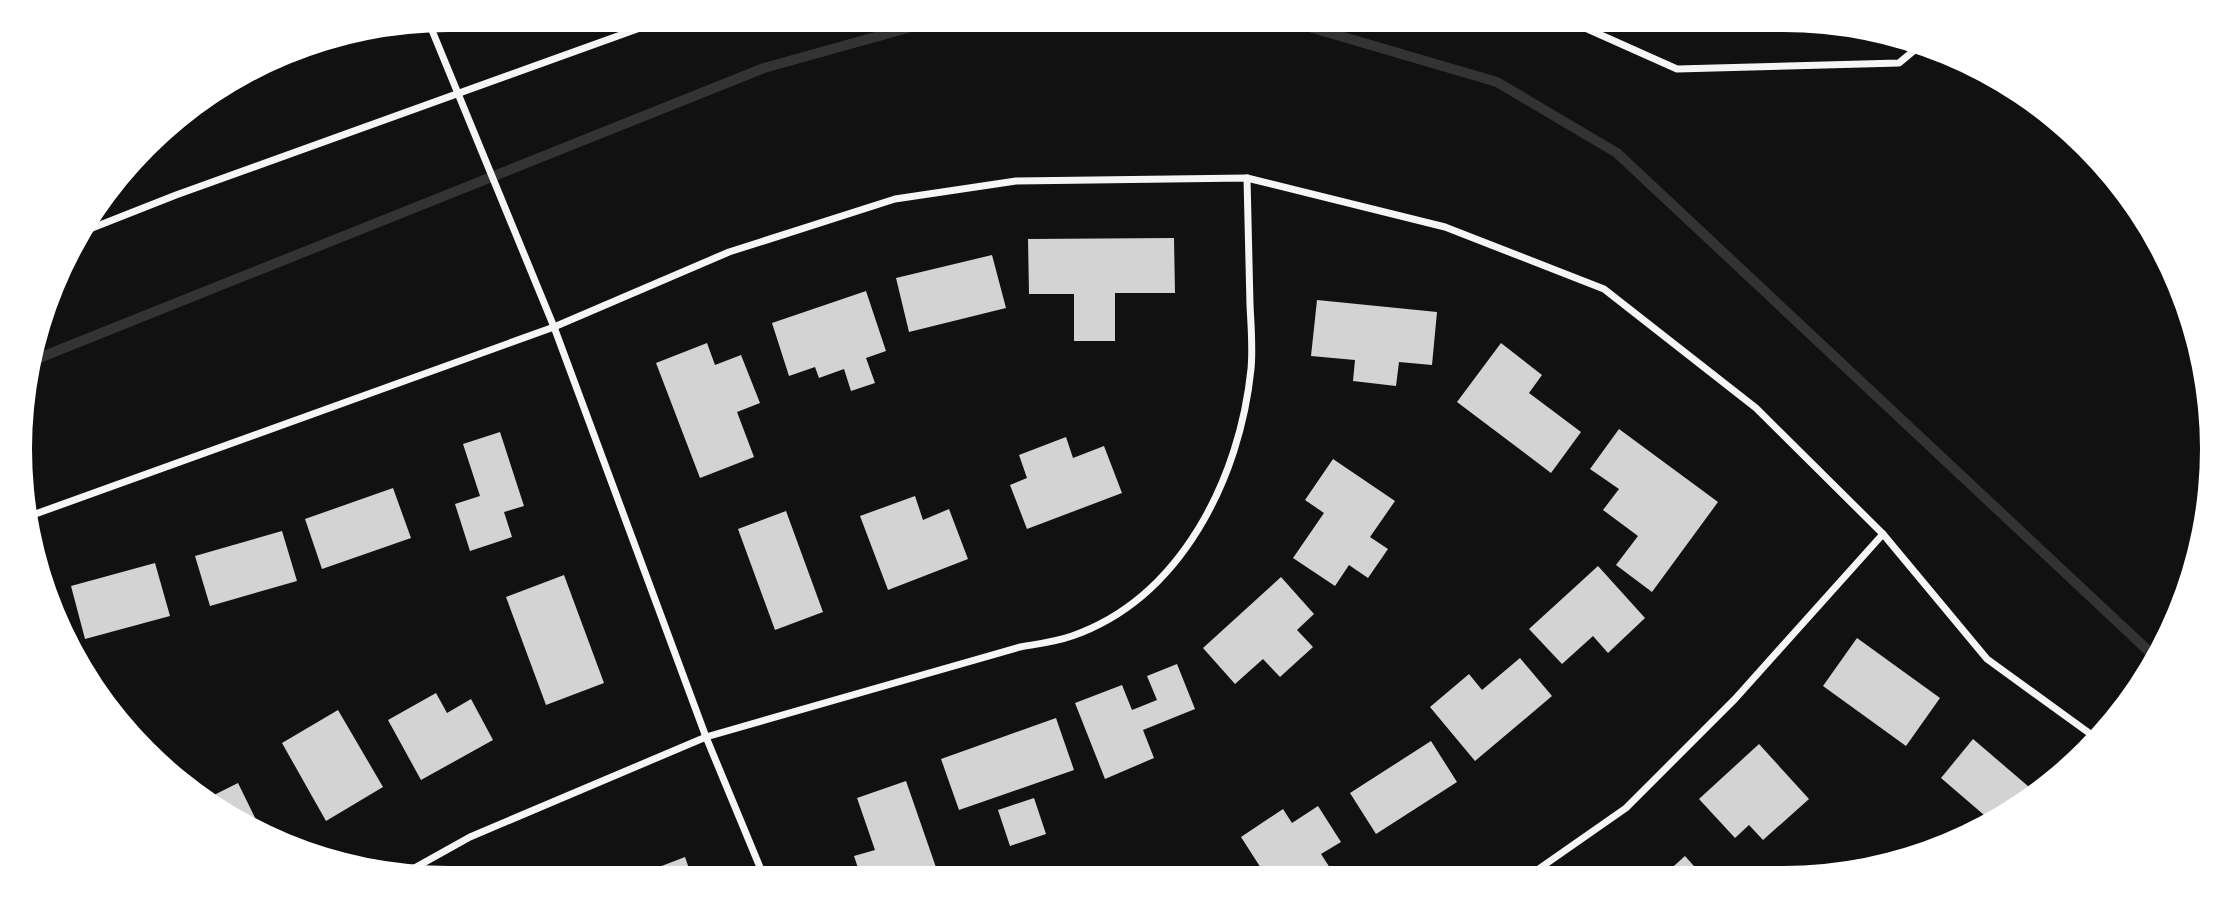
<svg xmlns="http://www.w3.org/2000/svg" width="2232" height="897" font-family="Manrope,sans-serif">
	<style>
		.lines { fill: none; stroke-linecap: round; stroke-linejoin: round }
		.stream { stroke: #333; stroke-width: 10 }
		.building { fill: #d3d3d3 }
		.minor { stroke: #f5f5f5; stroke-width: 7 }
	</style>
	<rect width="100%" height="100%" fill="#111"/>
	<g class="lines">
		<g class="stream">
			<path d="M1282,19L1497,82L1617,153L2155,657"/>
			<path d="M34,360L764,68L940,19"/>
		</g>
	</g>
	<g class="building">
		<path d="M1174,238L1175,293H1115V341H1074V294H1029L1028,239Z"/>
		<path d="M992,255L1006,308L909,332L896,278Z"/>
		<path d="M866,291L886,351L866,358L875,383L851,391L844,369L819,378L815,367L789,376L772,323Z"/>
		<path d="M1317,300L1437,312L1432,365L1399,362L1396,386L1353,381L1355,360L1311,356Z"/>
		<path d="M707,343L715,365L741,355L760,403L737,412L754,457L700,478L656,363Z"/>
		<path d="M1501,343L1542,375L1529,393L1581,432L1551,473L1457,402Z"/>
		<path d="M1619,429L1718,502L1652,592L1616,565L1638,536L1603,510L1619,489L1590,469Z"/>
		<path d="M500,432L524,506L504,512L512,537L470,551L455,504L480,496L463,444Z"/>
		<path d="M1066,437L1073,458L1104,446L1122,493L1027,529L1010,485L1027,478L1019,455Z"/>
		<path d="M1333,459L1395,501L1370,537L1388,549L1368,578L1349,565L1335,586L1293,558L1324,513L1305,500Z"/>
		<path d="M393,488L411,538L322,569L305,519Z"/>
		<path d="M915,496L923,520L949,509L968,559L888,590L860,516Z"/>
		<path d="M786,511L823,612L775,630L738,529Z"/>
		<path d="M282,531L297,581L210,606L195,556Z"/>
		<path d="M155,563L170,616L85,639L71,586Z"/>
		<path d="M1598,566L1645,618L1608,653L1593,636L1562,664L1529,629Z"/>
		<path d="M564,575L604,683L546,705L506,597Z"/>
		<path d="M1281,577L1314,614L1297,630L1313,647L1280,677L1263,659L1235,684L1203,648Z"/>
		<path d="M1857,638L1940,698L1906,746L1823,686Z"/>
		<path d="M1520,658L1552,696L1475,761L1430,707L1469,674L1482,690Z"/>
		<path d="M1177,664L1195,709L1143,730L1154,758L1105,779L1075,703L1122,685L1132,710L1157,700L1147,676Z"/>
		<path d="M436,693L447,713L471,699L493,740L421,780L388,720Z"/>
		<path d="M338,710L383,787L326,821L282,743Z"/>
		<path d="M1056,718L1074,770L959,810L941,759Z"/>
		<path d="M1973,739L2035,792L1991,821L1941,778Z"/>
		<path d="M1431,741L1457,782L1376,834L1350,793Z"/>
		<path d="M1759,744L1809,799L1763,840L1749,825L1735,838L1699,799Z"/>
		<path d="M906,781L939,876L861,877L854,856L875,850L857,798Z"/>
		<path d="M238,783L260,828L206,799Z"/>
		<path d="M1034,798L1046,834L1010,846L998,810Z"/>
		<path d="M1318,806L1341,842L1321,854L1332,871L1325,875L1266,876L1241,837L1283,809L1292,823Z"/>
		<path d="M1685,856L1701,874H1665Z"/>
		<path d="M685,857L692,877H633Z"/>
	</g>
	<g class="lines">
		<g class="minor">
			<path d="M1565,19L1677,69L1899,63L1923,43"/>
			<path d="M429,23L554,327L706,737L764,877"/>
			<path d="M77,234L176,195L665,19"/>
			<path d="M27,517L554,327L729,252L895,199L1016,181L1247,178L1445,227L1604,289L1756,408L1883,534L1987,659L2096,738"/>
			<path d="M409,871L470,837L706,737L1020,647C1037,644 1055,642 1072,636C1181,598 1240,478 1251,369C1253,348 1251,326 1250,305C1249,263 1248,220 1247,178"/>
			<path d="M1530,875L1626,808L1735,699L1883,534"/>
		</g>
	</g>
	<path d="M0 0H2232V897H0ZM449 32H1783A417 417 0 0 1 2200 449V449A417 417 0 0 1 1783 866H449A417 417 0 0 1 32 449V449A417 417 0 0 1 449 32Z" fill="#fff" fill-rule="evenodd"/>
</svg>
